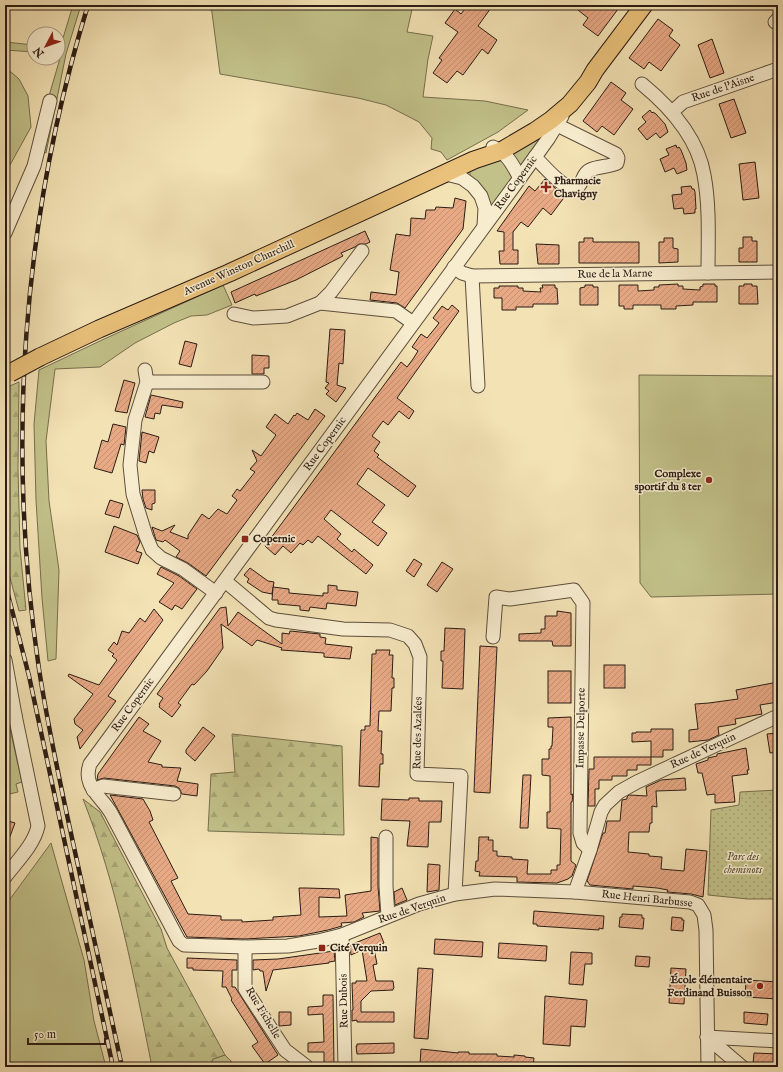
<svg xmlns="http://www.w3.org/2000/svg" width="783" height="1072" font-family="'IM FELL English',serif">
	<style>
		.grass { fill: #c2c189; stroke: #766e4e }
		.forest { fill: url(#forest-firs); stroke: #766e4e }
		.park { fill: url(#park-dots); stroke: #766e4e }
		.building { fill: url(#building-hatch); stroke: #2b1c14 }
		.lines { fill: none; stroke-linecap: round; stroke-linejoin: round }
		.minor-casing { stroke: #5d4e3c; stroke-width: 15 }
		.major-casing { stroke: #2b1c14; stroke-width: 19 }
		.minor { stroke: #f7ecce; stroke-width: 13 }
		.major { stroke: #eac17a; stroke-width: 17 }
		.rail-casing { stroke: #2b1c14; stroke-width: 4.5 }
		.rail { stroke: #f7ecce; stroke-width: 3; stroke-dasharray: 9; stroke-linecap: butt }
		.major-bridge-casing { stroke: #2b1c14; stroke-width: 19; stroke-linecap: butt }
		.major-bridge { stroke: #eac17a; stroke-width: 17 }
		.poi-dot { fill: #8f2418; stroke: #f7ecce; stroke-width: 1.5 }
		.labels { text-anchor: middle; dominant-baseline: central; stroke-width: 3; stroke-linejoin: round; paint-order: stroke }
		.street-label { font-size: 11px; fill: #2b1c14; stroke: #f7ecce }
		.poi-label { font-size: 11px; font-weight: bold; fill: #2b1c14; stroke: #f7ecce; text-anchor: start }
		.park-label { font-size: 11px; font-style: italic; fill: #584e37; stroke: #f7ecce }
	</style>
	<defs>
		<pattern id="forest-firs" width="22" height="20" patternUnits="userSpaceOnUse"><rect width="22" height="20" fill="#c2c189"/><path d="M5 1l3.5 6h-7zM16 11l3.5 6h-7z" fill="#a7a575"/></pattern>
		<pattern id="park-dots" width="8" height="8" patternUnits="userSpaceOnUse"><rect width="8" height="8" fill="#c2c189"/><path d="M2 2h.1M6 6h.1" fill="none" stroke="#a7a575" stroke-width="1.8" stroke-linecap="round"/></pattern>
		<pattern id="building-hatch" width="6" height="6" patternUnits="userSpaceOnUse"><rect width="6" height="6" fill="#e8a985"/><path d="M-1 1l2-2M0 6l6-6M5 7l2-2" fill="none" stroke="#c79172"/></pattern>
	</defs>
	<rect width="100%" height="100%" fill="#f3e2b4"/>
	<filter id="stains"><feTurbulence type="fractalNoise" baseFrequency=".005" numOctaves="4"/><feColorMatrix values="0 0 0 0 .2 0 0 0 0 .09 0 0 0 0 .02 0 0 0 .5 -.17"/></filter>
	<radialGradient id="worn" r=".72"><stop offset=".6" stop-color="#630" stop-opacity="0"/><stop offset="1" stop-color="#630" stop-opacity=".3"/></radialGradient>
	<g class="grass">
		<path d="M73,5H81L66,54L46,153L34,147L61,55L58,54V48H60Z"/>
		<path d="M211,5H413L407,32L433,36L428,59L423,97L485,101L528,110L498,132L447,160L441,152L431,149L432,138L419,122L386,105L358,98L220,74Z"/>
		<path d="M5,42L34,45V52L5,50Z"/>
		<path d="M5,67L19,79L28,96L31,127L5,174Z"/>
		<path d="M549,129L521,171L507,152Z"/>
		<path d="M499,157L517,179L492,207C487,194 481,185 470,176V171Z"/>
		<path d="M223,285L232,305L207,315L191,316L174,323L135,343L100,367L55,369L46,441L49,501L59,570L56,659L48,661L42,598L36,500L34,424L39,370L102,340Z"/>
		<path d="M639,375L778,376V594L651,597L640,583Z"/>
		<path d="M5,720H8L22,782L16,784L18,792L5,795Z"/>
		<path d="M51,843L84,960L94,1021L106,1067H5V906Z"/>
		<path d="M225,1055L237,1067H209L213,1059Z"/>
	</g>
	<g class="forest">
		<path d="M19,382L18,469L20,548L26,610L19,611L5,559V388Z"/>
		<path d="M232,734L342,746L344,835L208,831L211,774L235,772Z"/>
		<path d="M83,799L100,812L161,929L167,948L225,1055L213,1059L209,1067H152C134,977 117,885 83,799Z"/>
	</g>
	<path class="park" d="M778,790V899H748L708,895L711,810L739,805L740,792Z"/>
	<g class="building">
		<path d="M468,5H493L478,26L497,40L488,54L482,49L463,75L457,71L447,83L433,73L442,60L439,58L458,32L445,23L455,9L461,14Z"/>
		<path d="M582,5H621L598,36L583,25L588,18L578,10Z"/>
		<path d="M658,19L673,30L669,36L680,45L661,71L649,62L644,69L629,58Z"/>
		<path d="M712,39L724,73L710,78L698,45Z"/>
		<path d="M611,82L626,93L621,100L633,109L614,135L602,126L597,132L583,121Z"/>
		<path d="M734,99L746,133L731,138L719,104Z"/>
		<path d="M650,110L652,113L653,112L656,114L665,124L668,132L660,138L656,133L647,140L638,129L646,122L642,117Z"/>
		<path d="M676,145L677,148L679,147L681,150L686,163L687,170L677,174L674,168L665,172L660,159L669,155L666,149Z"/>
		<path d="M755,162L759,198L743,200L739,164Z"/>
		<path d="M545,179L557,190L566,195L551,215L543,208L528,227L521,222L513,232V250H518V264H500L499,251H504V232L497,231L529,186L535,191Z"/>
		<path d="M691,186L692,189H694L695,192L696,209H695V213L684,214L683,208L674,209L672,195L682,194L681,187Z"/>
		<path d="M455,198L466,201L463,229L405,308L397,303L370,300L371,292L396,295L399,272L390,270L396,234L410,236L411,218L425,219L426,210H435L436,207L453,208Z"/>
		<path d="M365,231L370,242L366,244H359L355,247L341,253L343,256L296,280L256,296L255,294L235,303L231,292Z"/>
		<path d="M743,237H752V241H757V262H739V248H743Z"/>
		<path d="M584,238H593V242H639V263H579V242H584Z"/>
		<path d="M664,238H673V248L678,249V262L659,263V242H664Z"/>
		<path d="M536,244L559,245V264H538Z"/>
		<path d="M678,284V286H683V289L700,290V287L703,286V284H715V286H717V302H693V305L676,306V309H661V305H633V309H624V306H619V285H638V291L654,290V287H659V285Z"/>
		<path d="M744,284H752V286H757L758,304H739V286H744Z"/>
		<path d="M542,285H555V288H557L558,304H533V307H516V310H502V298H494V288H499V286H518V288H523V291L541,292L540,288H543Z"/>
		<path d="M585,285H593V287H598V305H580V288L585,287Z"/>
		<path d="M452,305L459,311L397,398L414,411L409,419L399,411L388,425L383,421L372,436L380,442L374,451L379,455L377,457L416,486L408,497L368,468L357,484L385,505L372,522L387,533L378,546L331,510L324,519L341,534L337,539L352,552L354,549L373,565L366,574L318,536L312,543L308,540L303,545L300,543L291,553L283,546L275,555L265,546L401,362L407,367L413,359L418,351L412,347L421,334L427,338L436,327L439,323L433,318L442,306L448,310Z"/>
		<path d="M330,329L345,330L343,364L339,363L337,385L346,388L336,402L326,394L329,391L325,388L329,383L326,382Z"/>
		<path d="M185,341L197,344L191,367L179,364Z"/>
		<path d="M252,355L269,356V368H264V374H252Z"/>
		<path d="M124,380L135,383L127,413L115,411Z"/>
		<path d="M151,395L183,402L182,408L162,405L160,414L155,413L154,419L145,417Z"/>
		<path d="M315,409L325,416L206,576L188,563L176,557L180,551L165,540L163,542L156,540L152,527L162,531L175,525L170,532L188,539V535L202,514L209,519L218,509L227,514L237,500L232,496L237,489L240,491L255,472L250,469L257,461L252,450L261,456L276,435L266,427L275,414L288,424L294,415L295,416L297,413L308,420Z"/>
		<path d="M113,424L126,427L124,445L121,444L112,473L94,468L102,440L108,442Z"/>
		<path d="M142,432L159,437L154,453L149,451L146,463L139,461Z"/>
		<path d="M142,490H155V503L152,504V510L146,508L143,499Z"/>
		<path d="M110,500L123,504L119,518L105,514Z"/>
		<path d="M114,526L137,535L140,542L136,551L142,553L138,564L105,552Z"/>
		<path d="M414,559L422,564L414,577L406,571Z"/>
		<path d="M442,562L453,569L437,592L427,585Z"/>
		<path d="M161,567L179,576L197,589L182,609L175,605L172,610L159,602L174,583L157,574Z"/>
		<path d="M250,568L268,581L274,582L272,594L262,592L247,582L249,579L244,575Z"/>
		<path d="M328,585L337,586V590L358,592L356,606L327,603L326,609L310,607L309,611L300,610V606L278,604V600H272L273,587L289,589V593L323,596V593H328Z"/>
		<path d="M226,607L228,626L238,612L282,644V633L289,634L290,631L320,634V637L326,638L325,644L352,647L350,659L324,657V653L281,650L282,648L257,640L252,646L221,624L223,648L207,671L194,685L192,684L178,703L181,705L172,717L159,707L160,705L159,704L163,698L157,694L220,608Z"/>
		<path d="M154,609L163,620L108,696L116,701L80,749L77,737L83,730L75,724L74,719L93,694L68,676L69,674L99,685L117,660L112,656L114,654L108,650L114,642L117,645L122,631L129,633L140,618L145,622Z"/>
		<path d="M557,611L571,613V646H553L552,641H519V634L541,633V629H545V616H557Z"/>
		<path d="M445,628L465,629L463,689L442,688L443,661H441V651H444Z"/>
		<path d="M480,646L497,647L490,793L474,792Z"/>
		<path d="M376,650H390L389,655H393L392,678H394V688H392L391,711H379L378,731H382L381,754H383V764H380L379,787L359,786L361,730H365V726H370L372,654H376Z"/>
		<rect x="604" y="665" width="21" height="23"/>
		<rect x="548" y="671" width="23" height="32"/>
		<path d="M778,682V702L760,705L762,714L735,719L736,724L718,727L719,735L708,740L689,742V730L698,729L695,704L709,703L738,699L736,690Z"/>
		<path d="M139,717L149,724L143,731L161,741L148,762L162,765V767L181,768L177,781L198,784L197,796L182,794L179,788L175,786L104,778L97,780L98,774Z"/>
		<path d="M571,717V795L573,794L572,802H571V861L576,865L572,876L568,879L557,883L517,882V877L479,876L480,872L475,871L476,861H478L479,837H489L488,840H493V851H497V856L512,857V859L528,860L527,874H551V870H557V865H560L561,829L547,828V812H550V776L542,775V759H549V749H551V746H552L553,727H548V718Z"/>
		<path d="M203,727L215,736L195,761L186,753V750Z"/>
		<path d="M651,729H673V750H663V757H651V741L632,742V733H636V732H651Z"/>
		<path d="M778,733V752L770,753L767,734Z"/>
		<path d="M746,748L749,770H747L748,774L732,776L735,802L715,803V794L707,795L702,773H698L696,764L708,760V758L717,756V754Z"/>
		<path d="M594,757H651V765H637V770H627V776H612V780H599V789H595V806H588L589,769H594Z"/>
		<path d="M523,775H531L528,828H520Z"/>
		<path d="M685,778L686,790L656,791L657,807L652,806V823H650L649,832H629L628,852L649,854V856L662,857L661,869L684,871L686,849L707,851L703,897L691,894L667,892L668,890L657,888L633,886V889L590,885L587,881L603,833H605L607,821H620L622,800L627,799V797L629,795L647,796L646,787L661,780Z"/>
		<path d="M110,795L143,799L150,811L153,820L149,822L178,878L171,881L188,914L221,916V920H242V922L273,920V917L301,915L299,888H306L339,889L340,898L319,897V917L347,916L345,895L371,891V837L378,838V886L380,911L362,913L364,917L354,922L341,923L342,926L328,930L299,936L245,939L187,937Z"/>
		<path d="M409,798H419V801H442L441,822H429L428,847L407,846L410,821L381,820L382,799L409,800Z"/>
		<path d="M5,820L15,823L6,847H5Z"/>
		<path d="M428,864L440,865L439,890L427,892Z"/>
		<path d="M402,888L407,900L395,905L394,892Z"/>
		<path d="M534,911L604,916L603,929L599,928V930L537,926V924H533Z"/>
		<path d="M622,914L642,915V918H644L643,929L619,927L620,917H622Z"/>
		<path d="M672,917L682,918V920H684L683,931L671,930Z"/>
		<path d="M380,933L384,943L376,946V948L374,949L377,964L373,965L376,981H393L394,988L393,989V990L371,991L361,1001V1012H394V1022H357V1020L352,1021V1010H353L352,983H356V981H367L362,950L351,955L350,945Z"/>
		<path d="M435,939L483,942L482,957L434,954Z"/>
		<path d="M499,943L547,946L546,961L498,958Z"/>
		<path d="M334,951L335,961L329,962V963L273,970L266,991L263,971H260L259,969L253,970V960L278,959Z"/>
		<path d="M571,952L592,953V964H585L583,985L569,984Z"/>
		<path d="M636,956L650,957L649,967L635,966Z"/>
		<path d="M187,958L237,960V970H232V987H235L278,1055L265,1064L252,1046L258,1042L231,1000L232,999L226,987H222L223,971L193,970V968H187Z"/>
		<path d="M418,968L433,969L428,1039L414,1038Z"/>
		<path d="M671,968L686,969L684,1004L669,1003Z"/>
		<path d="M746,980L778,982V999L745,997Z"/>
		<path d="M323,995H333L334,1067H324V1052H308V1043L324,1042L323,1014L308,1015V1007L323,1006Z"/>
		<path d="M545,996L587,1000L585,1027L571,1026L570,1046L543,1044Z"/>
		<path d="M279,1012H291V1025L279,1026Z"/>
		<path d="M744,1012L768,1014L767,1025L744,1023Z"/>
		<path d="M394,1043V1053L357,1054L356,1046H357V1044Z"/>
		<path d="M421,1049L458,1053V1052H469V1054H497V1056L514,1057V1055L525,1056V1057L534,1058L533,1067H478L420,1064Z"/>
		<path d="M754,1053L778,1054V1066L753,1064Z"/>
	</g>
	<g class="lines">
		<defs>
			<g id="minor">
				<path d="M775,22L778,19"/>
				<path d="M642,84C670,107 698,139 704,175C710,207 708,241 708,273"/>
				<path d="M672,112L683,102L778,69"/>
				<path d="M561,113L562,116L548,139L517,182L90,764C82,786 101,796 111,813L179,941L184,945L245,947L288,946L318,941L342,935L419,904L455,894L495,889L575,892L690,902L698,905L704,915L706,930L708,1067"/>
				<path d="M493,147C508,154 512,164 520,178"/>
				<path d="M535,157C542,164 569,196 578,187C583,182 583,173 590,170C598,166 609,167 617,163L618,158L616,154L557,125"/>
				<path d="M446,174L462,178L473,186L481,196L485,208L484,226"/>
				<path d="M5,233L34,166L50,101"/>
				<path d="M454,267L462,273L472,276L778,272"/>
				<path d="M472,276L478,386"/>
				<path d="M320,303L331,292L362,251"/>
				<path d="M234,314L253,318L287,316L320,303L396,311L413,323"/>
				<path d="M145,370L147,382L135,420L130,465L133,494L146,536L152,550L161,558L183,569L216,593"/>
				<path d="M147,382H263"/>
				<path d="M225,581L269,618L276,620L343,629L390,630L408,636L415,644L420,657L417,774L461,776L455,894"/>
				<path d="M493,637L496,597L510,599L574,590L583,603L580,833L583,843L590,850"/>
				<path d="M5,660L15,715"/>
				<path d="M5,712L15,715L38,826C34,845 17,861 5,877"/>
				<path d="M93,790L103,786L174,794"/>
				<path d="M386,837V886L388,916"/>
				<path d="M575,892L590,850L601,812L605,805L619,792L637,782L778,716"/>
				<path d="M342,935L345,1067"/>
				<path d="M245,947V989L285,1050L307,1067"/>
				<path d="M707,1037L778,1041"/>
				<path d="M707,1037L742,1067"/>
			</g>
			<path id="major" d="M40,357L99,329L229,273L474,160L501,151L535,131L551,120L570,104L588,82L595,70L644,5"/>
		</defs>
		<use href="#minor" class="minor-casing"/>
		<use href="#major" class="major-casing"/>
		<use href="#minor" class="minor"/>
		<use href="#major" class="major"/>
		<defs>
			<g id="rail">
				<path d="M88,5C22,219 6,448 39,669C49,734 63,797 77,861C92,929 107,998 122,1067"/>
				<path d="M5,583L29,676L113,1067"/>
			</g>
		</defs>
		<use href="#rail" class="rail-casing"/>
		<use href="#rail" class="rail"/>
		<defs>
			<path id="major-bridge" d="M10,373L40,357"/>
		</defs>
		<use href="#major-bridge" class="major-bridge-casing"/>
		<use href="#major-bridge" class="major-bridge"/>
	</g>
	<g class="poi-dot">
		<path d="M544 181h4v4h4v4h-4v4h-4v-4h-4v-4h4z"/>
		<circle cx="709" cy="480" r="4"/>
		<rect x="241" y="535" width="8" height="8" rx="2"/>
		<rect x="318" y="944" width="8" height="8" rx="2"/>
		<circle cx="760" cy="986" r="4"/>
	</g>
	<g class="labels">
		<g class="street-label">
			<text transform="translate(723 88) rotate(-19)">Rue de l'Aisne</text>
			<text transform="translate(516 183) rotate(-54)">Rue Copernic</text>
			<text transform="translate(239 268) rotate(-24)">Avenue Winston Churchill</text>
			<text transform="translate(615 274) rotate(-1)">Rue de la Marne</text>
			<text transform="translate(325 444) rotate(-54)">Rue Copernic</text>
			<text transform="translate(133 705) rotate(-54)">Rue Copernic</text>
			<text transform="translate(581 728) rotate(-89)">Impasse Delporte</text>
			<text transform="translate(418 733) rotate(-89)">Rue des Azalées</text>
			<text transform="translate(703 751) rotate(-25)">Rue de Verquin</text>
			<text transform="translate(647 899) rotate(6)">Rue Henri Barbusse</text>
			<text transform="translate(412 909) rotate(-19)">Rue de Verquin</text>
			<text transform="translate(344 1001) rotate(-91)">Rue Dubois</text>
			<text transform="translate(263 1013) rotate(59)">Rue Fichelle</text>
		</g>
		<g class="poi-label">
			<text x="554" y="181">Pharmacie<tspan x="554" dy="13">Chavigny</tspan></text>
			<text x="701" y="474" text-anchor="end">Complexe<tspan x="701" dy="13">sportif du 8 ter</tspan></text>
			<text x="253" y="539">Copernic</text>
			<text x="330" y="948">Cité Verquin</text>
			<text x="752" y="980" text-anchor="end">École élémentaire<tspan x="752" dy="13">Ferdinand Buisson</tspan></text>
		</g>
		<g class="park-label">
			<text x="743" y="857">Parc des<tspan x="743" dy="13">cheminots</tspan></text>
		</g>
	</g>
	<rect width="783" height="1072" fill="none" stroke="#f3e2b4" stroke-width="20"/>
	<rect x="6" y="6" width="771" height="1060" fill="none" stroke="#2b1c14" stroke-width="2"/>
	<rect x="10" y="10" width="763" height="1052" fill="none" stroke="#2b1c14"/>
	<g transform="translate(46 46) rotate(229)"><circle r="19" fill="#f7ecce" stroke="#a59984"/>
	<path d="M0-3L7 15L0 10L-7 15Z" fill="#8f2418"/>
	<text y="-6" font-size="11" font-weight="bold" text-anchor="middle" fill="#2b1c14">N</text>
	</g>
	<path d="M28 1038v6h77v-6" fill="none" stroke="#2b1c14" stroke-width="2"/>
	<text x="34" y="1038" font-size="12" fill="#2b1c14" stroke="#f7ecce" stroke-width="3" paint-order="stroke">50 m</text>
	<rect width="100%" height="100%" filter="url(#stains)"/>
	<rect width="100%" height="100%" fill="url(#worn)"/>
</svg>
